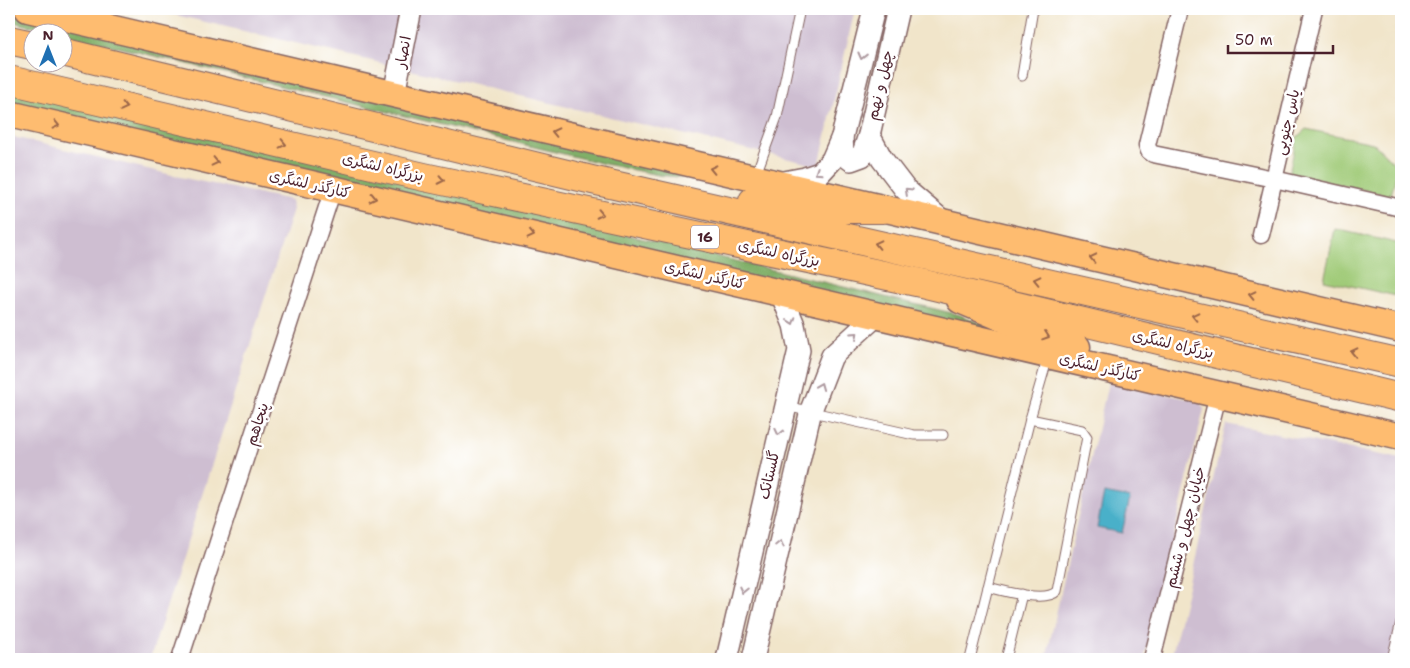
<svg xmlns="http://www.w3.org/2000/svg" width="1410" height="668" font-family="'Shantell Sans','Playpen Sans Arabic',sans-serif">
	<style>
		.industrial { fill: #cebed1 }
		.green { fill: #a0cb78; stroke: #757552 }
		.forest { fill: #80af68; stroke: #65674a }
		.water { fill: #4ab0c9; stroke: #4a687a }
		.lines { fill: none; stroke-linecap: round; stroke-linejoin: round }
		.service-casing { stroke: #846463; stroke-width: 11 }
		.minor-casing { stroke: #846463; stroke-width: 19 }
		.tertiary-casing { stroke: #846463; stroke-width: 24 }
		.primary-casing { stroke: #846463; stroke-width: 29 }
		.trunk-casing { stroke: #846463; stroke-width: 30 }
		.service { stroke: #fff; stroke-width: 9 }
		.minor { stroke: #fff; stroke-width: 16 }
		.tertiary { stroke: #fff; stroke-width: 21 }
		.primary { stroke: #febc70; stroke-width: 26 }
		.trunk { stroke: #febc70; stroke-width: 28 }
		.oneway { stroke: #ae9aa0 }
		.oneway2 { stroke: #9b664a }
		.labels { text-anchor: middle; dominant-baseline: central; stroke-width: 5; stroke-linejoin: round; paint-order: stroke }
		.shield { fill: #fff; stroke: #80626b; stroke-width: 1 }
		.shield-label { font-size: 14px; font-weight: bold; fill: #4a1f2b }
		.street-label { font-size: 15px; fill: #4a1f2b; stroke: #fff }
	</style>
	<rect width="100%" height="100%" fill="#fff"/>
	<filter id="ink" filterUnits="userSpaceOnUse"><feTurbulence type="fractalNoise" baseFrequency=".02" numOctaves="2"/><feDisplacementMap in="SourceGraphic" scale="10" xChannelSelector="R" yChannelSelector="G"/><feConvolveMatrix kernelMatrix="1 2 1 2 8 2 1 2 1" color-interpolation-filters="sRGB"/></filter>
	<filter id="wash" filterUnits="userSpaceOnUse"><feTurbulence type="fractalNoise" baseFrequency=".0096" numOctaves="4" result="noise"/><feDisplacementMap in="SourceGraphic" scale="20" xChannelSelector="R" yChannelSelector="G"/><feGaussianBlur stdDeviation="1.12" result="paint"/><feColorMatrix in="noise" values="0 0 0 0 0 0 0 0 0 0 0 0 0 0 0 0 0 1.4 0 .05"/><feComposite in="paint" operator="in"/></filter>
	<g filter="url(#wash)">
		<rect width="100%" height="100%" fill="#f1e5ca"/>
		<g class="industrial">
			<path d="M150,9H855L819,166Z"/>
			<path d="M9,136L189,179L291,200L293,209L150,659H9Z"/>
			<path d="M1108,383L1199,401L1204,409L1144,659H1046Z"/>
			<path d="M1226,424L1401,459V659H1171Z"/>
		</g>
		<g class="green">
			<path d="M1306,129L1373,143L1398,167L1391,196L1289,173L1297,137Z"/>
			<path d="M1335,229L1401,244V297L1324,280Z"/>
		</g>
		<g class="forest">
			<path d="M9,11L751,184L658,175L605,164L63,34L62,32H55L9,21Z"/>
			<path d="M9,89L358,170L960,315L1025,341L9,105Z"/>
		</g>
		<path class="water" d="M1104,493L1130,498L1122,533L1097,528Z"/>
	</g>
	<g filter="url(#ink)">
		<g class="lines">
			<defs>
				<g id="service">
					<path d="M1022,76L1033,9"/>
					<path d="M755,177L777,117L800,9"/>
					<path d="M786,406L914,435H943"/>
					<path d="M988,587C1004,591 1046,603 1057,591L1087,437L1082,430L1030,419"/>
					<path d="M970,659L1030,419L1048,357"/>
					<path d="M1006,659L1022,594"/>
					<path d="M1392,659L1401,622"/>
				</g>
				<g id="minor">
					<path d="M1180,9L1147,145L1149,151L1153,154L1274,179L1401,208"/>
					<path d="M1261,235L1314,9"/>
					<path d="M180,659L333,189"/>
					<path d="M1152,659L1218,395"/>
				</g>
				<g id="tertiary">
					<path d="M394,94L411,9"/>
					<path d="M869,135L882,159L905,189L945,223"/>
					<path d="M842,137L843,154L851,160L862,156L869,135L898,9"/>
					<path d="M779,183L805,178L820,173L832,160L842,137L874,9"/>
					<path d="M727,659L799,350L794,325L781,293"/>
					<path d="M753,659L811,410L832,356L877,315"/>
				</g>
				<g id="primary">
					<path d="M28,9L1401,329"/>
					<path d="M9,114L1401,437"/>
					<path d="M960,300L1033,331L1077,347"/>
				</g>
				<g id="trunk">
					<path d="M9,40L32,45"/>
					<path d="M62,52L592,180L1401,363"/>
					<path d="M9,80L424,177L921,283L1401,398"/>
					<path d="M753,201L832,209H883"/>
				</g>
			</defs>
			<use href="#service" class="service-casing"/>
			<use href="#minor" class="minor-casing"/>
			<use href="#tertiary" class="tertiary-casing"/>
			<use href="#primary" class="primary-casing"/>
			<use href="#trunk" class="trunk-casing"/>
			<use href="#service" class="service"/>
			<use href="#minor" class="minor"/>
			<use href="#tertiary" class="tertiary"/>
			<use href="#primary" class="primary"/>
			<use href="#trunk" class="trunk"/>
		</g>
		<defs><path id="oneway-chevron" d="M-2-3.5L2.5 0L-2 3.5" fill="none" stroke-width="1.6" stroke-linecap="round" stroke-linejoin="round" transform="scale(1.25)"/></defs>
		<g class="oneway">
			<use href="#oneway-chevron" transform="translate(862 56) rotate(104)"/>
			<use href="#oneway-chevron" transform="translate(818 172) rotate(147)"/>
			<use href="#oneway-chevron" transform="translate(908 191) rotate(-137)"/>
			<use href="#oneway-chevron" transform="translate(792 321) rotate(71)"/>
			<use href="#oneway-chevron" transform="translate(855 335) rotate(-42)"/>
			<use href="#oneway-chevron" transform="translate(820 386) rotate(-68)"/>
			<use href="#oneway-chevron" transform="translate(779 432) rotate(103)"/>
			<use href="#oneway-chevron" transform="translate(780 544) rotate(-77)"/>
			<use href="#oneway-chevron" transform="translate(743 590) rotate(103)"/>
		</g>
		<g class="oneway2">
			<use href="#oneway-chevron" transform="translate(124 107) rotate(13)"/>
			<use href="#oneway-chevron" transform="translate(56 125) rotate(13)"/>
			<use href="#oneway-chevron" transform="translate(555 132) rotate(-167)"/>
			<use href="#oneway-chevron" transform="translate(283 144) rotate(13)"/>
			<use href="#oneway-chevron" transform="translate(215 162) rotate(13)"/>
			<use href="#oneway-chevron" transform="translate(713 169) rotate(-167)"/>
			<use href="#oneway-chevron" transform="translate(441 180) rotate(12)"/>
			<use href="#oneway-chevron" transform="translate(373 198) rotate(13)"/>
			<use href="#oneway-chevron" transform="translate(600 214) rotate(12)"/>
			<use href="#oneway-chevron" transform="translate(531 235) rotate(13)"/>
			<use href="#oneway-chevron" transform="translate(878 244) rotate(-167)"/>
			<use href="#oneway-chevron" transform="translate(1093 258) rotate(-167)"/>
			<use href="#oneway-chevron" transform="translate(1037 280) rotate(-167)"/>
			<use href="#oneway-chevron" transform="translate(1252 295) rotate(-167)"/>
			<use href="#oneway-chevron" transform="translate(1195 316) rotate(-167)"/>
			<use href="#oneway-chevron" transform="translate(1046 336) rotate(19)"/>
			<use href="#oneway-chevron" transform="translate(1354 352) rotate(-167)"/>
		</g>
	</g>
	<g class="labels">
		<rect class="shield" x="691" y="225.5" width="28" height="23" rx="4"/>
		<g class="shield-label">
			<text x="705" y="237">16</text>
		</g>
		<g class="street-label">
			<text transform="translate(403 52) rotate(-79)">انصار</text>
			<text transform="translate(880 85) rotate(-77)">چهل و نهم</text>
			<text transform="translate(1287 122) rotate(-77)">یاس جنوبی</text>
			<text transform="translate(383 167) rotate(13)">بزرگراه لشگری</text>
			<text transform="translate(310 184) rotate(13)">کنارگذر لشگری</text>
			<text transform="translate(779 253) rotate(12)">بزرگراه لشگری</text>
			<text transform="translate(705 275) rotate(13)">کنارگذر لشگری</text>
			<text transform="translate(1173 344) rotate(13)">بزرگراه لشگری</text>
			<text transform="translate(1100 367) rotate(13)">کنارگذر لشگری</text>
			<text transform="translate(257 424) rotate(-72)">پنجاهم</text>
			<text transform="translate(769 475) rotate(-77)">گلستانک</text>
			<text transform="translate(1185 527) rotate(-76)">خیابان چهل و ششم</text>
		</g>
	</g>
	<rect width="1410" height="668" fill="none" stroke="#fff" stroke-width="30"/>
	<g transform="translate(48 48)"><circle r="24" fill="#ffffff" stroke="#b7a5aa"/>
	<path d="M0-4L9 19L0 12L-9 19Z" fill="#1f6fb2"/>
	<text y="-8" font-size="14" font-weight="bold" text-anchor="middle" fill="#4a1f2b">N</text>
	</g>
	<path d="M1228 45v8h105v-8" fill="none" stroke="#4a1f2b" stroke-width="2.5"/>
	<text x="1235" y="45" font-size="15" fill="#4a1f2b" stroke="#ffffff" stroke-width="4" paint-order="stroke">50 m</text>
</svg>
